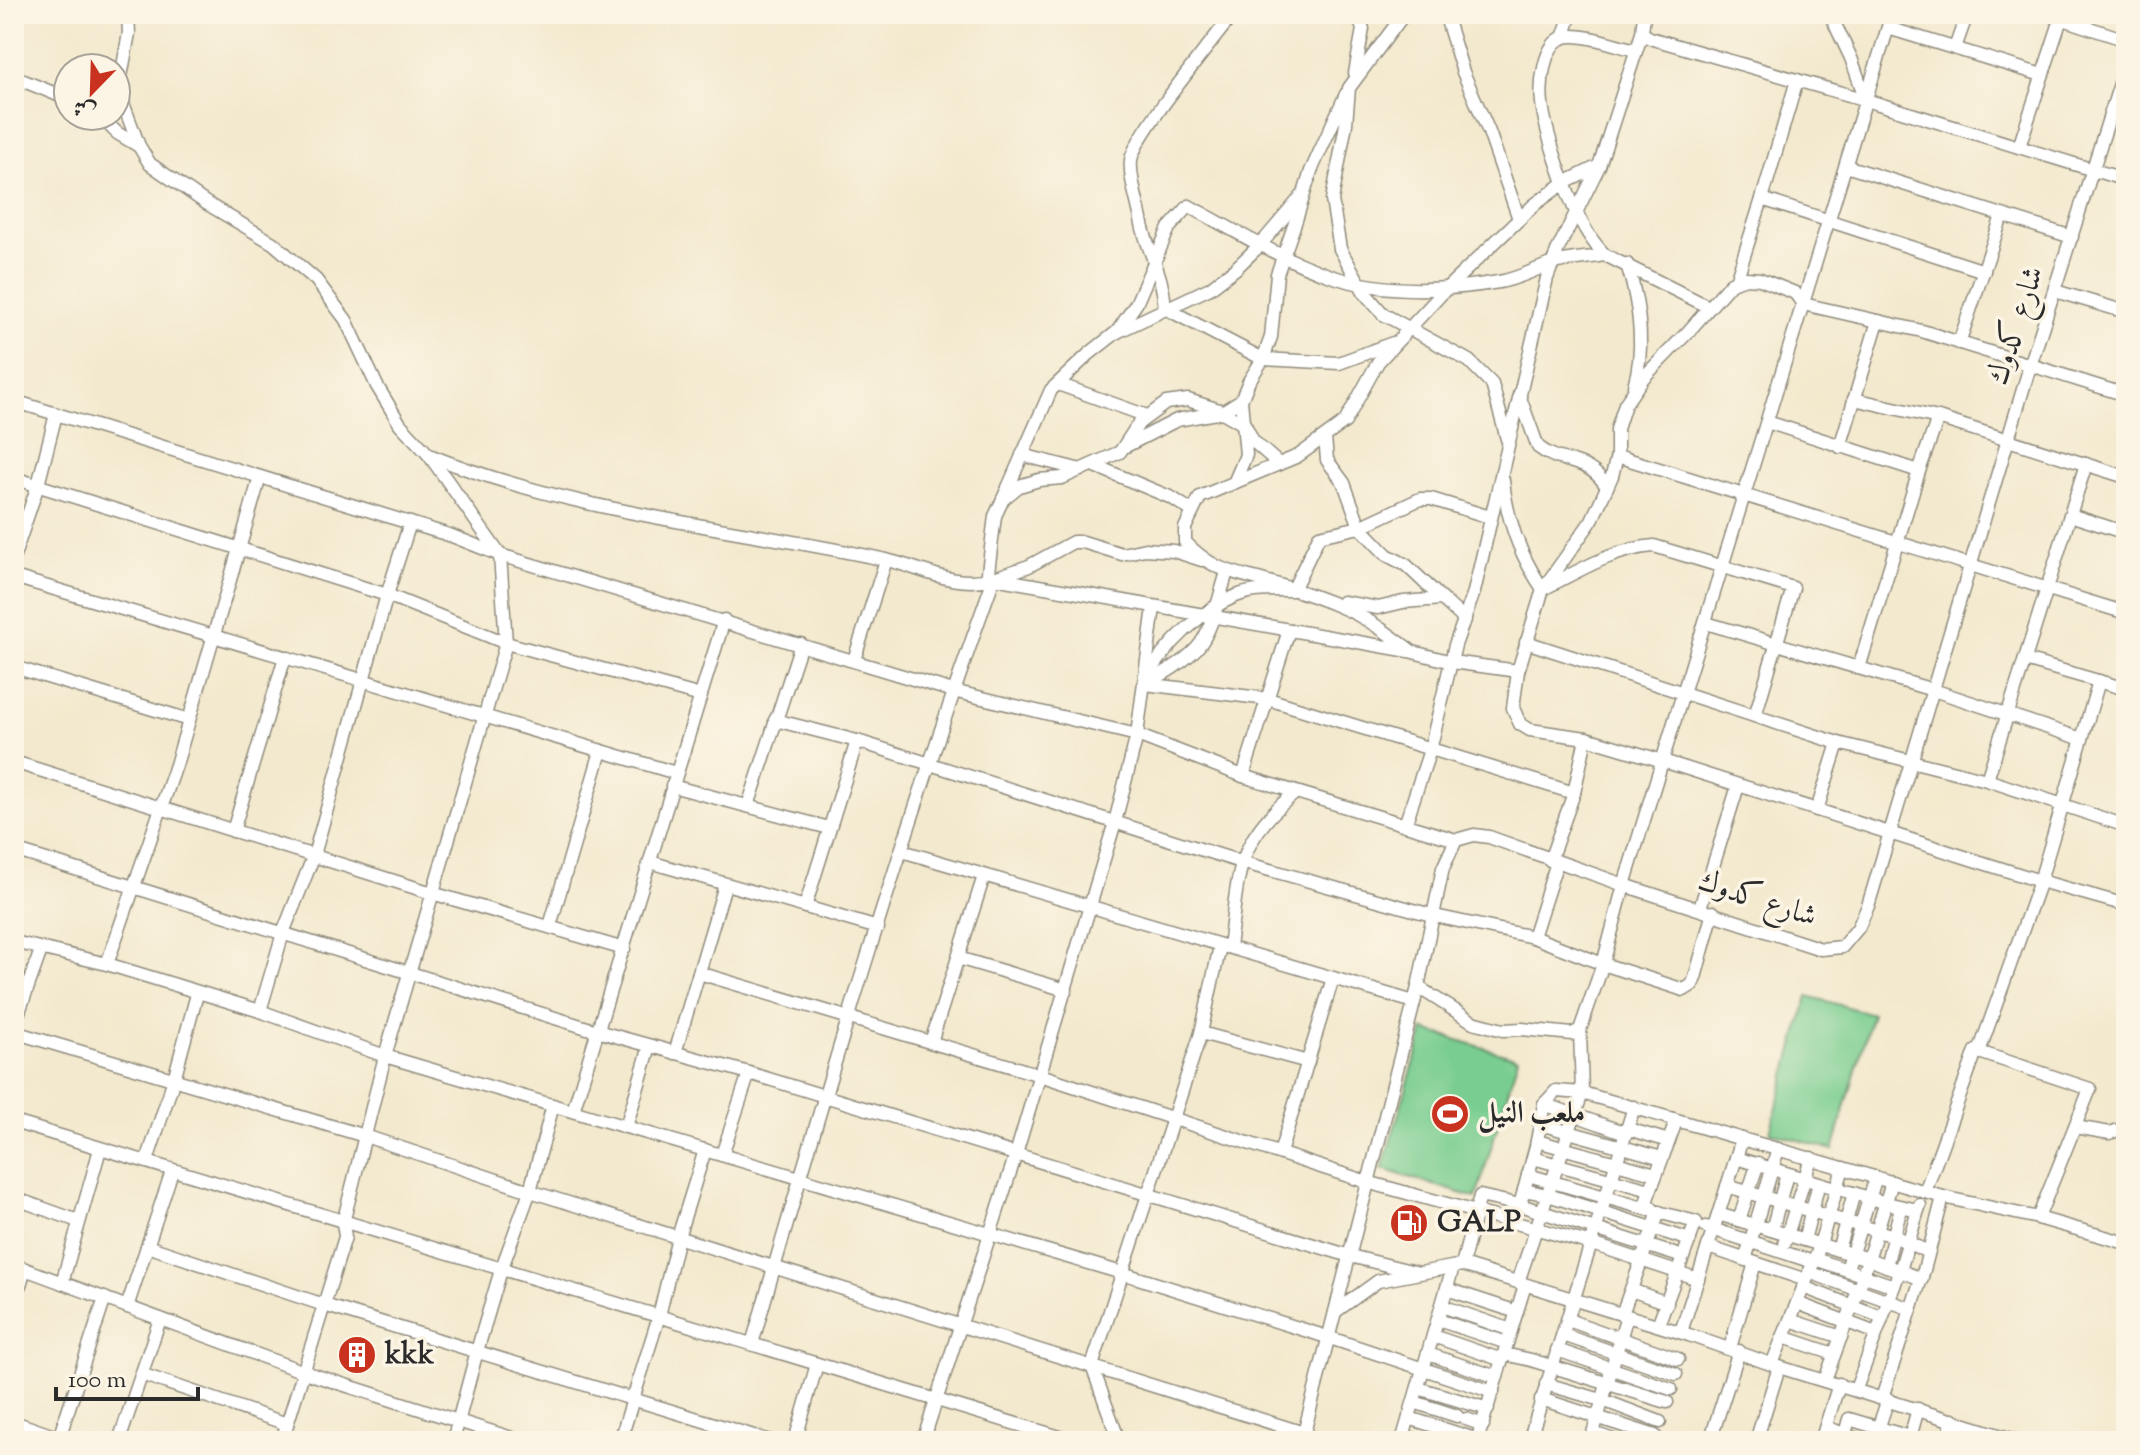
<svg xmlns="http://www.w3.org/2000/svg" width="2140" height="1455" font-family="'Sorts Mill Goudy',Amiri,serif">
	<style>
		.green { fill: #79cd90; stroke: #527c5e; stroke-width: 2 }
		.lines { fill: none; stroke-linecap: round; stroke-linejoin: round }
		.minor-casing { stroke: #8f8a7c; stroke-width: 15 }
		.minor { stroke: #fff; stroke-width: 12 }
		.labels { text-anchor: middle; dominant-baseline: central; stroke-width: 7; stroke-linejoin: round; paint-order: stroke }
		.street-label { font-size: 30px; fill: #2b2b2b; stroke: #fcf5e5 }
		.poi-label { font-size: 30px; font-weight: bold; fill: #2b2b2b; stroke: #fcf5e5; text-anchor: start }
	</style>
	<rect width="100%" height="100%" fill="#fcf5e5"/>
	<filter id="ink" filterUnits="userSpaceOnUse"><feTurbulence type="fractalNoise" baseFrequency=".0125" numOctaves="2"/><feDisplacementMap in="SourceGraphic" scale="16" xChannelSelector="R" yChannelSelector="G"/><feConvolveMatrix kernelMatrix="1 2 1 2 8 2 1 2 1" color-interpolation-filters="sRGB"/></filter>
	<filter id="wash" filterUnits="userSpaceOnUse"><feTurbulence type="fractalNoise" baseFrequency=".006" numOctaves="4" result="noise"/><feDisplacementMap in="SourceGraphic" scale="32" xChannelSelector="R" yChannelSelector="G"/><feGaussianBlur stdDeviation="1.8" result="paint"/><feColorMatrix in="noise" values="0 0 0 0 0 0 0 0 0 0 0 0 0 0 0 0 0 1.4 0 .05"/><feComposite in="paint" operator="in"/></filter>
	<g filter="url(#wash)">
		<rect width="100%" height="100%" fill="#f3e9ce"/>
		<g class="green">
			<path d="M1808,996L1872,1014L1833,1150L1770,1132Z"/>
			<path d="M1424,1030L1518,1058L1476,1198L1382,1169Z"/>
		</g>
	</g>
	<g filter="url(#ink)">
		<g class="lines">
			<defs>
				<g id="minor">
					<path d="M128,14L129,33L121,77L123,103L139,146L150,164L206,203L273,243L316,280L346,320L377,386L400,424L429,455L500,555L506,643L385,1056L343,1223L345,1237L282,1441"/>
					<path d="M1233,14C1213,41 1135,134 1131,160C1129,178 1138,202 1141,220C1148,254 1163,272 1165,308L1263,359L1339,363L1393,343"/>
					<path d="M1404,14L1349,88L1346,124L1332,200L1340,249L1365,293L1383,314L1469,361L1492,384L1507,439"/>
					<path d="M1445,14L1463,72L1489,132L1519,219"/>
					<path d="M1644,14L1642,33L1650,38L1866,100L2126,180"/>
					<path d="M1830,14L1851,58L1866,100"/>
					<path d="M2047,14L2126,40"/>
					<path d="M1888,28L2042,75"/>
					<path d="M1563,38L1571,14"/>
					<path d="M1955,48L1967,14"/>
					<path d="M1636,50C1618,46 1582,32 1564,37C1543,44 1540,85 1542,103C1545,132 1568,200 1583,225C1589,236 1596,246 1605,255L1709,307"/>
					<path d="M1355,73L1363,29L1357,14"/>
					<path d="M14,77L68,99"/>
					<path d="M100,116L117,133L139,146"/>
					<path d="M2019,147L2061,19"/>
					<path d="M1846,166L2072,237"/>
					<path d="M1762,199L1797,80"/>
					<path d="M1627,264C1639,303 1646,346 1634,386"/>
					<path d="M1736,281L1762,199L1984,271"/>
					<path d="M2055,291L2126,312"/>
					<path d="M1117,332L1136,304L1169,228L1189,206C1235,231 1281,259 1331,276C1384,294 1445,291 1499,282C1518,279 1533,270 1551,264C1568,258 1587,259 1605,255"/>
					<path d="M1959,343L2002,216"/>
					<path d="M1058,384L1147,416"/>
					<path d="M1519,395L1538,447C1562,466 1588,456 1607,487"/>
					<path d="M1854,399L1938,418L2126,477"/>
					<path d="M14,401L452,536L500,555L953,691L1137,735L1243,776L1456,840"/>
					<path d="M1767,422L1919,471"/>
					<path d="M1325,438L1327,460L1344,483L1360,527L1387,555L1406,565L1442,599L1403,602L1378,608L1343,602"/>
					<path d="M1126,446L1177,420L1222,412L1241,400"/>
					<path d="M1840,447L1878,321"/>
					<path d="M429,455C573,513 730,527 882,559C922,567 951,589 994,578L1409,651L1452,662L1518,671L1513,708L1520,724L1530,730L1586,738L1663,761L2040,881L2126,905"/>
					<path d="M1022,455L1081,470"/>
					<path d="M1617,456L2126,613"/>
					<path d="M1093,465L1172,498L1192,511"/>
					<path d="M14,478L387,595L506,643L701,696"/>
					<path d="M1503,480C1507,521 1520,556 1543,589C1579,571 1613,549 1654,546L1793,588L1755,716"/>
					<path d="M1234,483L1246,455L1241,400L1249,381L1263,359L1271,337L1277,274L1296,220L1311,171L1346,94"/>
					<path d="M1003,499L1051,390L1089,354L1117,332L1210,288L1235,269L1261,244L1301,197"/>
					<path d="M2070,515L2126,533"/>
					<path d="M14,556L38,485L56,414"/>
					<path d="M14,577L676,773"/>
					<path d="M987,580L995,516L1003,499L1019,486L1039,480L1062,478L1120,452L1139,423L1166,403L1188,400L1219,410L1245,425L1253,441L1279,464"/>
					<path d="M1442,599L1465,620"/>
					<path d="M1706,623L1933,690L2082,739"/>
					<path d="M1526,642L1838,743L1987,780L2126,826"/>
					<path d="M1410,650C1390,635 1370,620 1348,610C1324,599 1297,590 1272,583C1233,571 1216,574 1185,542V528L1200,497L1298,456L1345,422L1378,362L1447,288L1534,205L1564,183L1599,166"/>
					<path d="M854,660L886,560"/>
					<path d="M2025,660L2126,689"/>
					<path d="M14,667L189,720"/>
					<path d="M1859,668L1919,471L1938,418"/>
					<path d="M1518,671L1543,589L1592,520L1612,476L1617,456V429L1625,404L1643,378L1687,333L1731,283L1746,278L1760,279L1795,293L1803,304L1922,331L2126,395"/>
					<path d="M1148,677C1164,646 1203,609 1236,596C1253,589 1275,590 1293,590L1319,536L1360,527L1420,499H1431L1490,517"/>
					<path d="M1145,684L1268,699L1574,793"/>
					<path d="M1145,684C1163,674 1183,663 1197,648C1212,632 1220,594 1227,572"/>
					<path d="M775,720L857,741L1241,862L1435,916L1533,937L1603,964L1684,990L1692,985L1695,978L1713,912"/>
					<path d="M14,762L432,893L624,949"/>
					<path d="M1243,776L1289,630"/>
					<path d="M1987,780L2086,464"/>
					<path d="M672,786L829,828"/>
					<path d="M748,806L801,644"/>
					<path d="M1817,810L1838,743"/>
					<path d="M1405,825L1430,750L1455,645L1474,592L1547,278L1558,249L1599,166L1642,33"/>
					<path d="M233,831L285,657"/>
					<path d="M14,850L597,1031L749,1073L1350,1256L1419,1273"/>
					<path d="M902,851L1414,1002"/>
					<path d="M1550,860L1574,793L1586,738"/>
					<path d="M650,862L878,928"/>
					<path d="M805,907L857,741"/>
					<path d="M1700,908L1738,786"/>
					<path d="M550,926L601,751"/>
					<path d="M1533,937L1557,862"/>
					<path d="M14,942L107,964L260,1011L385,1056L1122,1273L1327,1337L1493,1392"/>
					<path d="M958,958L1066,990"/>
					<path d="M107,964L176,765L260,477"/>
					<path d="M699,973L1040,1075L1367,1182L1592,1244L1698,1279"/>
					<path d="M1418,987L1473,1022L1503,1030L1522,1029L1572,1034L1580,1030L1603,964L1624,885L1892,14"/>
					<path d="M260,1011L283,933L314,855L387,595L410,523"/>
					<path d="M14,1026L41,950"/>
					<path d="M14,1032L365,1136L530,1191L1304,1433"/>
					<path d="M1201,1033L1308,1062"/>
					<path d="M931,1042L984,876"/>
					<path d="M1979,1052L2040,881L2099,681"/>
					<path d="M675,1053L725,885"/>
					<path d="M1544,1104L1620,1131L1628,1129L1669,1141"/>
					<path d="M573,1111L724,620"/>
					<path d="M1673,1119L1742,1139"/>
					<path d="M14,1122L1073,1441"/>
					<path d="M1540,1124L1662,1158"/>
					<path d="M626,1127L650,1046"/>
					<path d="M2075,1127L2110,1133L2126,1127"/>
					<path d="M1537,1141L1656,1174"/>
					<path d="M1280,1153L1333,978"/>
					<path d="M722,1155L749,1073"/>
					<path d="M1533,1158L1650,1190"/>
					<path d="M1736,1158L1886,1203L1918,1210L1920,1205"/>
					<path d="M147,1161L174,1079L197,994"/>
					<path d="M1528,1175L1654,1211"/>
					<path d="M1727,1186L1894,1236L1928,1252"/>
					<path d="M1524,1190L1548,1195L1690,1240"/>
					<path d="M1925,1192L1976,1051L2090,1089L2038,1218L1943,1197"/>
					<path d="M14,1198L78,1221"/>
					<path d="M1520,1205L1683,1257"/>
					<path d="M1718,1214L1868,1259L1922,1279"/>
					<path d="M2038,1218L2126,1243"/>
					<path d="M1739,1220L1758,1163"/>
					<path d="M1706,1227L1813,1262"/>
					<path d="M1772,1230L1787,1174"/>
					<path d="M1804,1240L1819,1183"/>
					<path d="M1785,1242L1811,1158"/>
					<path d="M147,1246L324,1305L770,1441"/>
					<path d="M1708,1247L1806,1280"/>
					<path d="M1838,1250L1854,1193"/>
					<path d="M1815,1259L1894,1286"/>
					<path d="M1745,1260L1778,1149"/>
					<path d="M14,1265L304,1372L521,1441"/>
					<path d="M1462,1265L1480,1196L1520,1205L1536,1146L1544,1104L1556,1091L1582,1093L1673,1119L1674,1127L1646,1202L1654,1211L1696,1222L1658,1325"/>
					<path d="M1886,1266L1901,1207"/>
					<path d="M1847,1269L1876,1177"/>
					<path d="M1809,1272L1911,1309"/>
					<path d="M1518,1282L1582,1093L1580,1030"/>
					<path d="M62,1283L100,1149"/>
					<path d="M1803,1287L1882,1317"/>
					<path d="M1447,1289L1517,1312"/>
					<path d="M1631,1290L1667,1303"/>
					<path d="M1797,1303L1876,1333"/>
					<path d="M14,1304L25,1269"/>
					<path d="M1442,1306L1511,1330"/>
					<path d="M127,1307L172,1171"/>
					<path d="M1335,1312L1378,1281L1462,1265L1689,1335L1779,1367L2018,1441"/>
					<path d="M1438,1320L1507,1343"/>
					<path d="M1568,1320L1678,1359"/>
					<path d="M1790,1320L1841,1337"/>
					<path d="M1681,1332L1742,1139L1943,1197L1924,1270L1882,1398"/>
					<path d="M1563,1335L1676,1374"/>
					<path d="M1433,1336L1502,1360"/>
					<path d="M1783,1337L1834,1354"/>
					<path d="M752,1344C826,1087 903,830 994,578L1029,566L1073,542H1083L1122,554L1145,549L1174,551L1202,560"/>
					<path d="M1730,1348L1755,1263"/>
					<path d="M1557,1350L1671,1389"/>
					<path d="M1428,1354L1497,1377"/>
					<path d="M1504,1354L1531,1360L1667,1402"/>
					<path d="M1772,1364L1817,1254L1843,1168"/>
					<path d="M141,1374L287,1424"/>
					<path d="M1825,1380L1861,1282L1892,1182"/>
					<path d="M1546,1384L1605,1401L1660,1422"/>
					<path d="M1418,1388L1488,1409"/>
					<path d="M1856,1389L1901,1267L1918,1210"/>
					<path d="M1541,1399L1655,1436"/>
					<path d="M1414,1402L1457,1416"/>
					<path d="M1409,1418L1478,1440"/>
					<path d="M1466,1419L1483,1425"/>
					<path d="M14,1422L68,1441"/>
					<path d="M1826,1427L1862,1441"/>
					<path d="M1593,1433L1626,1319L1622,1314L1659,1212"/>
					<path d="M1531,1435L1552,1441"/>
					<path d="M1404,1436L1421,1441"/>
					<path d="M58,1441L105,1298"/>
					<path d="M119,1441L160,1319"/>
					<path d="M453,1441L477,1351L501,1270L530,1191L553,1105"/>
					<path d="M620,1441L659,1316L678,1237L705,1150"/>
					<path d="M795,1441L817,1364"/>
					<path d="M923,1441L1016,1154L1115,822L1137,735L1154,607"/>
					<path d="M1119,1441L1092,1366L1201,1033L1220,946L1229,947C1239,875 1234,842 1295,793"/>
					<path d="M1302,1441L1418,987L1443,868L1456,840L1474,835L1489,837L1624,885L1821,949L1842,947L1858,928L1868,906L2030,366L2126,65"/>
					<path d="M1402,1441L1453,1267"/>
					<path d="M1477,1441L1525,1285"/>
					<path d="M1529,1441L1634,1107"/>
					<path d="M1591,1441L1593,1433L1616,1441"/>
					<path d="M1710,1441L1739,1351"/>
					<path d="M1756,1441L1779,1367"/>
					<path d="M1821,1441L1839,1384"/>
					<path d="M1843,1441L1849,1419L1923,1441"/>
					<path d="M1874,1441L1888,1399"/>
					<path d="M1909,1441L1918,1409"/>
					<path d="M1947,1441L1953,1420"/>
				</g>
			</defs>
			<use href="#minor" class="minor-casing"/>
			<use href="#minor" class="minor"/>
		</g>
	</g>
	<defs>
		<symbol id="stadium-disc" viewBox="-11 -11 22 22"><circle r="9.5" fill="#c8321e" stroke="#fcf5e5"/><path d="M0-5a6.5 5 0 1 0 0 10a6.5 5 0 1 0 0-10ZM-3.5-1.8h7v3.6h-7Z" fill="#fff"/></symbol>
		<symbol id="fuel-disc" viewBox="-11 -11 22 22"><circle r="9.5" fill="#c8321e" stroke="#fcf5e5"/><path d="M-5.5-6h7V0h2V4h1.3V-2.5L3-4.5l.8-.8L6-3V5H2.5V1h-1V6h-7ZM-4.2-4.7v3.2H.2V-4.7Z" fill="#fff"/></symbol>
		<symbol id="building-disc" viewBox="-11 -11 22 22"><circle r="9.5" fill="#c8321e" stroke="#fcf5e5"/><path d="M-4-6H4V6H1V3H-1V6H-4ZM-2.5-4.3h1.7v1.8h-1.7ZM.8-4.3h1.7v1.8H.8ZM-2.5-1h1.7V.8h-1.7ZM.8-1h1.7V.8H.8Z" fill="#fff"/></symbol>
	</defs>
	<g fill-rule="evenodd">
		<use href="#stadium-disc" x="1428" y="1092" width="44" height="44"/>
		<use href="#fuel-disc" x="1387" y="1201" width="44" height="44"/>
		<use href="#building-disc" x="335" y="1333" width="44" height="44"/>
	</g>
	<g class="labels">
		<g class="street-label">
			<text transform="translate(2017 326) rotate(-72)">شارع كدوك</text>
			<text transform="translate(1757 900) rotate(18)">شارع كدوك</text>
		</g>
		<g class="poi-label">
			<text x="1478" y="1114">ملعب النيل</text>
			<text x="1437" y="1223">GALP</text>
			<text x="385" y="1355">kkk</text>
		</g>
	</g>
	<rect width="2140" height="1455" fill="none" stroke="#fcf5e5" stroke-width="48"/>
	<g transform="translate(92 92) rotate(203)"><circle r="38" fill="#fcf5e5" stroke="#a8a49b" stroke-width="2"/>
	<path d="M0-6L14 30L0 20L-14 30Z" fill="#c8321e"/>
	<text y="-12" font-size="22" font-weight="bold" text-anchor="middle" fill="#2b2b2b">ش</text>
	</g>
	<path d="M56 1387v12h142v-12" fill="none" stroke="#2b2b2b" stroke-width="4"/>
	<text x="68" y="1387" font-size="24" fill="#2b2b2b" stroke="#fcf5e5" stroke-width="6" paint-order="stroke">100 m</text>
</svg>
